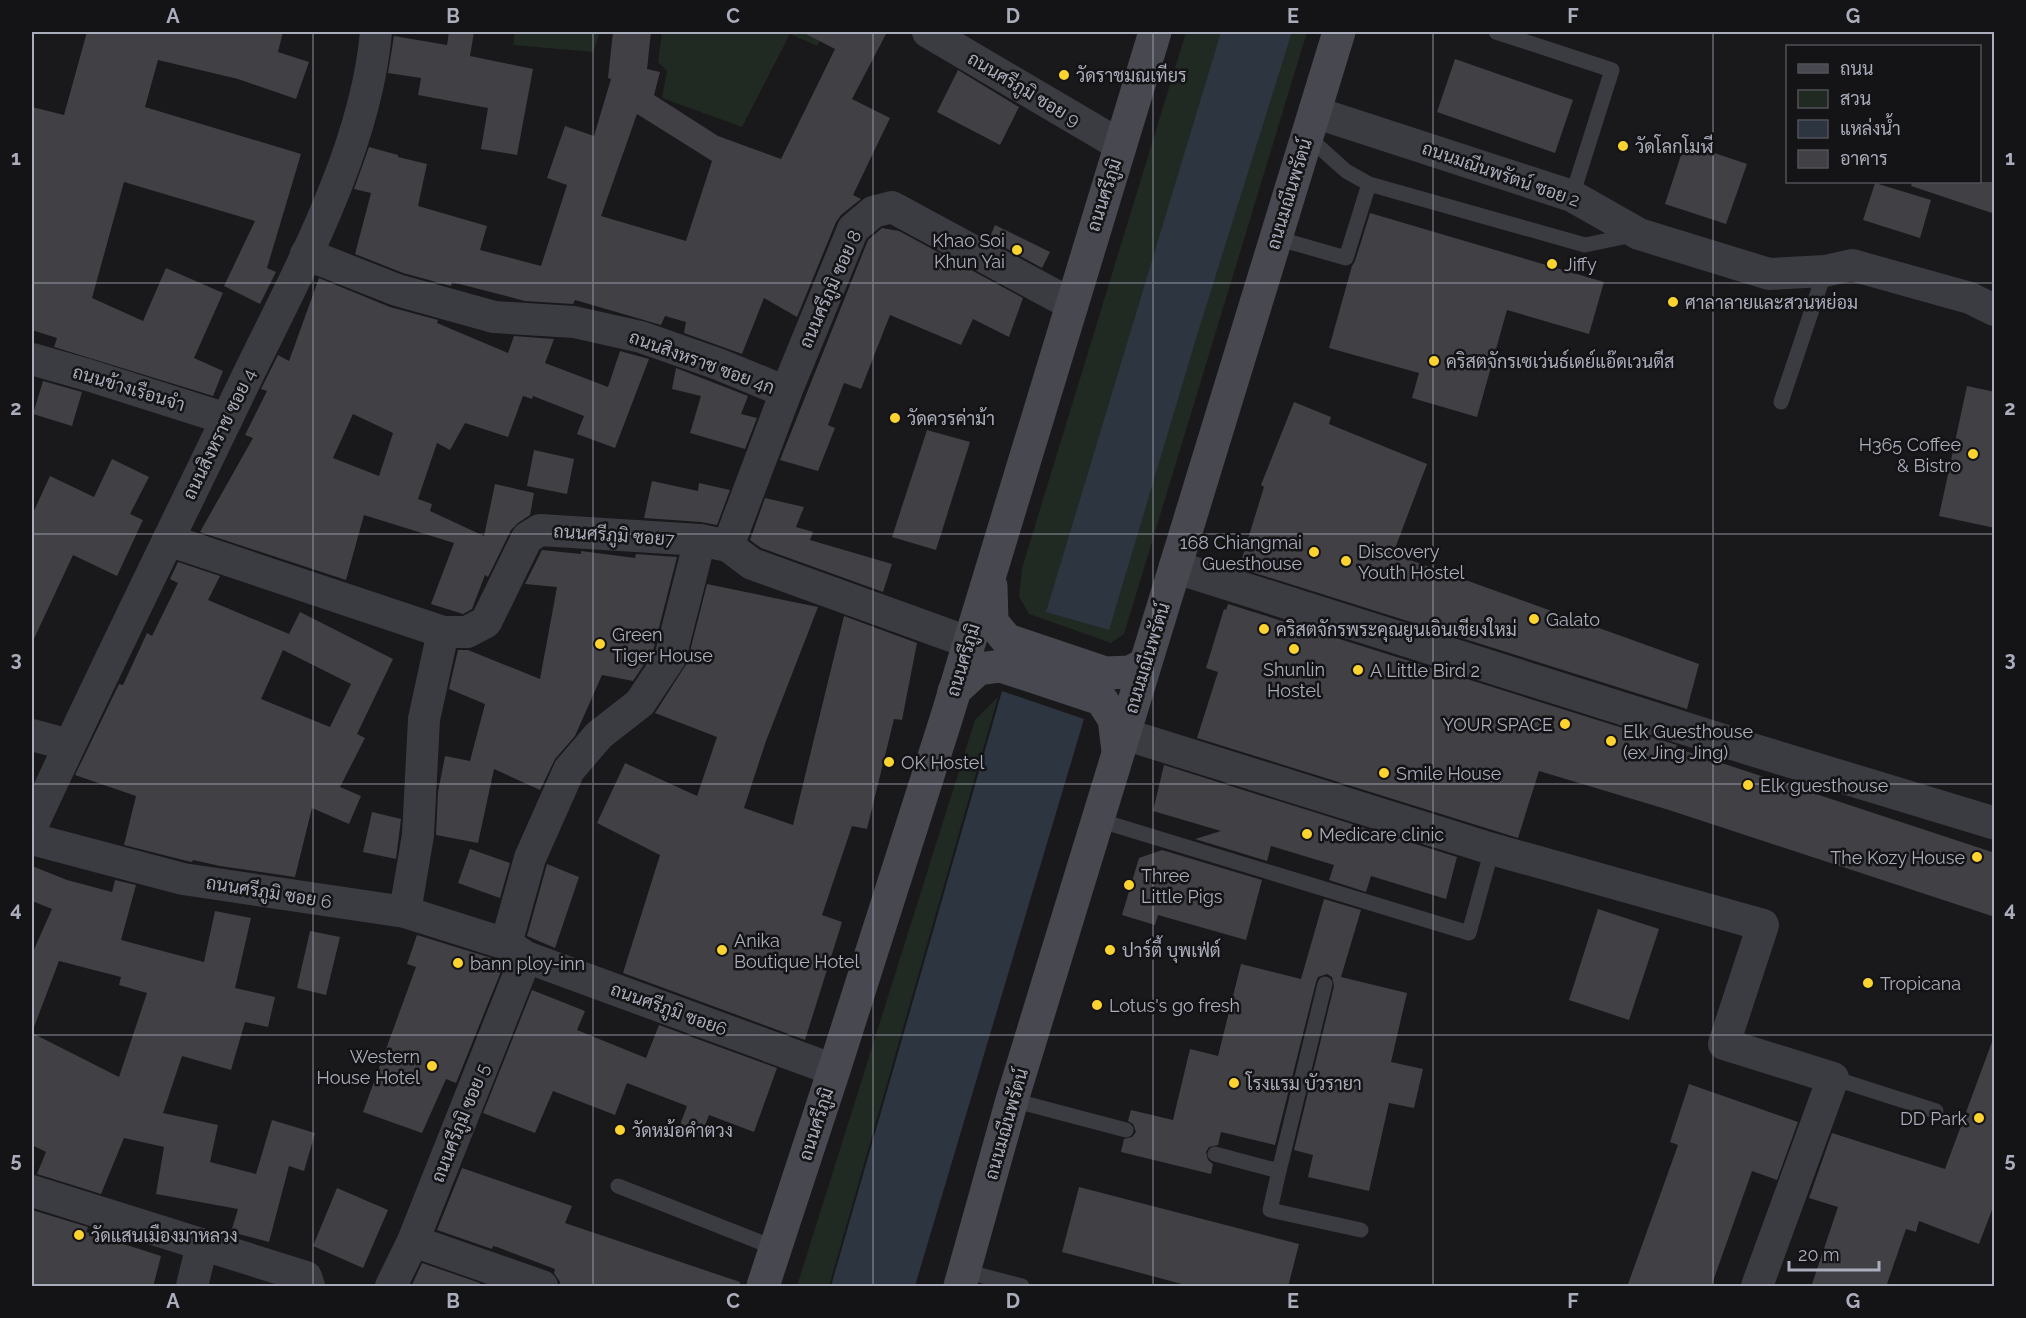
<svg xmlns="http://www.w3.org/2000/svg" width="2026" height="1318" font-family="Raleway,Sarabun,sans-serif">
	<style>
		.green { fill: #202922 }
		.water { fill: #2d3540 }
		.building { fill: #404045; fill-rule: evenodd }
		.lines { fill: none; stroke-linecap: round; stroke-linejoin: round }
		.service { stroke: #3b3b42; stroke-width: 15 }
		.minor { stroke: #3b3b42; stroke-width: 32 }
		.tertiary { stroke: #3b3b42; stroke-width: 33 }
		.secondary { stroke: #474850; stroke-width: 33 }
		.grid { fill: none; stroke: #aaadbb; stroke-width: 1.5; stroke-opacity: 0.55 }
		.poi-dot { fill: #fcd32f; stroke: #141316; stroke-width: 2 }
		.labels { text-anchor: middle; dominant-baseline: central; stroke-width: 5; stroke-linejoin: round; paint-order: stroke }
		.poi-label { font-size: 18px; fill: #aaadbb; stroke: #141316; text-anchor: start }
		.street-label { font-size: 18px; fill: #aaadbb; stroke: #141316 }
		.neatline { fill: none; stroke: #aaadbb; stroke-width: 2 }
		.grid-label { font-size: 20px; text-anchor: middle; font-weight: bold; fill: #aaadbb }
	</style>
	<rect width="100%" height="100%" fill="#19181b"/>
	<g class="green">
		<path d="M515,32H600L593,52L513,45Z"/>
		<path d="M662,32H825L817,46L790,34L742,127L662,98L667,71L658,62Z"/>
		<path d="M1186,32H1307L1124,634L1111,643L1029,614L1019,597L1022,568Z"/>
		<path d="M998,697L829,1286H797L975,720Z"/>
	</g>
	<g class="water">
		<path d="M1221,32H1292L1198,332L1109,630L1046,612Z"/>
		<path d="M1002,691L1084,719L915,1286H831Z"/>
	</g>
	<g class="building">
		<path d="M87,32H283L278,52L309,62L296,99L238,79L158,60L145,107L301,154L267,268L276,272L260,304L224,286L255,221L124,182L92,298L143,321L166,268L223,293L194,358L223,371L213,396L54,347L57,338L32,330V107L64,115Z"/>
		<path d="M449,32H474L470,56L533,69L517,155L481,149L488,108L418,95L421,78L388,73L394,36L447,45Z"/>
		<path d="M613,32H651L647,69L660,72L654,95L718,136L781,159L835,49L802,32H887L852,99L890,118L853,195L861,199L841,215L836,222L797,317L764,298L742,354L684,333L686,322L665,316L661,325L575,300L573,304L525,301L452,282L451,286L403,273L355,254L371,193L354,189L369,147L398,155V157L427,164L418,206L487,226L480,250L541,266L567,185L547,178L565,126L594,136L611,79L608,78ZM637,114L712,161L686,241L601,216Z"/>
		<path d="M1455,59L1573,100L1555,153L1437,112Z"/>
		<path d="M958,70L1019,107L1000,145L937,112Z"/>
		<path d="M1685,143L1747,164L1726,224L1665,204Z"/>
		<path d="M1912,182H1995V214L1911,186Z"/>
		<path d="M1875,183L1931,200L1920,238L1863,220Z"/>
		<path d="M1370,213L1604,282L1589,334L1507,310L1477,417L1412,398L1419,373L1329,348L1352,266L1355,261Z"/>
		<path d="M995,225L1050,252L1042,268L989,239Z"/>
		<path d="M882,228L899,231L1023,298L1009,337L973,319L961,345L890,315L861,389L844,383L828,425L835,428L818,471L780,460L868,240Z"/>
		<path d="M319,278L390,307L438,320L437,323L508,353L514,336L554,339L545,363L608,387L620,351L649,359L615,448L577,434L584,416L533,396L532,399L523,396L508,437L465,423L450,450L437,443L418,499L432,504L430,511L484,536L495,484L534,493L530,515L518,523L511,530L488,577L485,575L472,609L463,614L431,604L454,543L364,515L346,580L200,532L253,438L245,435L267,391L261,389L278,355L289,361ZM353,414L393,433L379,476L333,458Z"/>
		<path d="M676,368L748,396L741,414L757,418L745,449L690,433L701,396L672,389Z"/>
		<path d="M43,381L82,392L72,426L33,414Z"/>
		<path d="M1967,386L1995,392V528L1939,516Z"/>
		<path d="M1294,402L1331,417L1329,424L1427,464L1393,554L1699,664L1687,709L1239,568L1264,487L1261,485Z"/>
		<path d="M927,430L970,442L936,550L892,537Z"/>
		<path d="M534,450L574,459L567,494L527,486Z"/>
		<path d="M112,459L149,477L130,514L143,520L117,576L73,555L32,643V515L50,476L94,497Z"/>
		<path d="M652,481L698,491L699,483L730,490L717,525L701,522L644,518Z"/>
		<path d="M765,498L804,507L796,527L813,532L810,540L892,564L883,592L761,548L750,540Z"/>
		<path d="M542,550L581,554V551L635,558L636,554L677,557L653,651L633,681L602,675L575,736L555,759L540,790L494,769L478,843L436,835L438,792L445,756L470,761L485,704L449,689L458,650H468L540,679L557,587L525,584Z"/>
		<path d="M178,562L220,576L208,600L289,634L300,612L393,659L357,734L365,738L340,787L361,796L349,824L312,808L295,877L220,866L193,860L192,862L187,861L124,845L136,796L75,775L119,684L123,685L147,633L152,636L178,583L170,579ZM283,650L351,684L330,727L261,699Z"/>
		<path d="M707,584L818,607L766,741L744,808L793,825L844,616L917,643L902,720L894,719L867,829L852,826L822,915L842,922L805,1040L623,973L660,855L597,823L625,763L697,796L717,737L655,713L687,663Z"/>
		<path d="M1228,604L1677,745L1676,748L1995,853V917L1669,810L1539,771L1518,838L1197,738L1218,672L1206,668L1224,609L1226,610Z"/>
		<path d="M1164,765L1457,857L1446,899L1371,876L1366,892L1329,880L1334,865L1271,846L1267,861L1195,839L1221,831L1153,811Z"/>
		<path d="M372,812L401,819L396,859L363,852Z"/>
		<path d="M470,849L510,863L500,898L458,883Z"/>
		<path d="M1162,850L1262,880L1246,940L1158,915L1155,925L1122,915L1139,858Z"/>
		<path d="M547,864L579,877L555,948L527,936Z"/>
		<path d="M32,866L67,880L112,892L115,880L136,885L121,940L204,962L215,911L251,918L235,988L275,997L268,1027L245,1022L231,1070L182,1056L163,1113L218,1125L210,1162L256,1174L272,1120L315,1133L304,1171L289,1166L269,1242L231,1232L238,1209L156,1194L164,1147L124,1138L101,1194L37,1174L46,1152L32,1145V1033L119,1077L147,993L119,985L121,977L59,961L34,1027L32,1026V954L52,909L32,901Z"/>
		<path d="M1324,899L1361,910L1341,977L1407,993L1391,1062L1423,1069L1414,1108L1389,1103L1369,1191L1308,1177L1313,1155L1294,1150L1334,986L1332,977L1327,974L1318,977L1316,982L1275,1145L1221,1132L1218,1145L1209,1147L1206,1152L1208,1160L1213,1164L1211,1174L1121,1152L1124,1139L1132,1137L1136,1132L1133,1124L1128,1121L1131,1110L1173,1120L1190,1049L1218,1056L1241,964L1301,979Z"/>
		<path d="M1598,909L1659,929L1629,1020L1569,1000Z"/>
		<path d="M310,931L340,937L326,995L297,988Z"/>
		<path d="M417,935L498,960L504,964L456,1083L446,1079L422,1133L363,1112L416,967L407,964Z"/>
		<path d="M532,990L585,1011L577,1030L646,1058L659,1025L777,1068L754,1132L709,1115L702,1133L680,1125L687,1106L627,1083L615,1115L553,1091L535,1133L483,1113Z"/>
		<path d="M1992,1042L1995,1043V1202L1979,1244L1919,1221L1916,1232L1906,1229L1886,1287H1811L1838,1207L1809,1198L1832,1133L1945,1169Z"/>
		<path d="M1689,1084L1798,1122L1777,1180L1752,1171L1711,1287H1627L1678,1145L1670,1142Z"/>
		<path d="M462,1168L572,1206L565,1223L740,1282V1287H559L560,1282L554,1273L555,1269L497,1247L493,1246L492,1249L437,1230Z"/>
		<path d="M1079,1187L1299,1244L1288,1287H1193L1062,1252Z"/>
		<path d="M337,1188L388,1210L363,1268L313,1246Z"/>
		<path d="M32,1210L88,1227L86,1232L161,1256L153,1287H32Z"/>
		<path d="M422,1263L480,1283L479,1287H411Z"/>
	</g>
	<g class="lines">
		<g class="service">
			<path d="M1496,32L1612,70L1572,196"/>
			<path d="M1369,184L1585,245L1633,235"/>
			<path d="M1276,238L1346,258L1369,184L1346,171L1307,136"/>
			<path d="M1781,402L1825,271"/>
			<path d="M1098,820L1469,933L1492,849"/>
			<path d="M1833,1078L1936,1111"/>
			<path d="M1012,1100L1126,1130"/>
			<path d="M1215,1154L1279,1171L1270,1210L1361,1230"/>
			<path d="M1279,1171L1325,984"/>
			<path d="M618,1186L775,1248"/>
			<path d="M964,1271L1022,1286"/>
		</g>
		<g class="minor">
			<path d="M928,32L1120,145"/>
			<path d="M1314,112L1572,196L1639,234L1769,274L1825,271L1852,265L1970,298L1994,310"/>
			<path d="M306,254L397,290L494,317L574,322L641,337L718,364L786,392"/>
			<path d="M32,359L88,375L227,419"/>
			<path d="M168,540L443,632H467L486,622L527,538L540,530L700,540L728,546L752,564L968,642"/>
			<path d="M728,546L786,392L853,229L873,212L892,207L1071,304"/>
			<path d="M1124,734L1492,849L1763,925L1724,1044L1833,1078L1757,1286"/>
			<path d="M32,735L69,745"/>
			<path d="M32,826C101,676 175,527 247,377C298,272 366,149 376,32"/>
			<path d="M32,839L183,879L405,912L506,944L526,957L834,1070"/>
			<path d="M405,912L418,835L424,719L443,632"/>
			<path d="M506,944L530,858L569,770L599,735L640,703L670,658L700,540"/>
			<path d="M32,1191L306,1277L309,1286"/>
			<path d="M413,1241L542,1286"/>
			<path d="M192,1286L202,1245"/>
			<path d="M391,1286L413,1241L526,957"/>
		</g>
		<path class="tertiary" d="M1175,567L1750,749L1994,823"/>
		<g class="secondary">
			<path d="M991,586L992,622L1007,640L1105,673L1130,672L1145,664"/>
			<path d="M954,691L978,669L1001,666L1101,699L1114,719L1118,751"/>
			<path d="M763,1286L834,1070L947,716L1155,32"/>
			<path d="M960,1286L1012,1100L1339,32"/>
		</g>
	</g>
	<path class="grid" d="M313,32V1286M593,32V1286M873,32V1286M1153,32V1286M1433,32V1286M1713,32V1286M32,283H1994M32,534H1994M32,784H1994M32,1035H1994"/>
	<g class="poi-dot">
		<circle cx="1064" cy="75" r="6"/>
		<circle cx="1623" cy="146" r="6"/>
		<circle cx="1017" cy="250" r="6"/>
		<circle cx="1552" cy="264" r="6"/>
		<circle cx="1673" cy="302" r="6"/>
		<circle cx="1434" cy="361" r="6"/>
		<circle cx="895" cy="418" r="6"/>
		<circle cx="1973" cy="454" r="6"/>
		<circle cx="1314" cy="552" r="6"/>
		<circle cx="1346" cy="561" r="6"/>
		<circle cx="1534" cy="619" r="6"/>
		<circle cx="1264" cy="629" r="6"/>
		<circle cx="600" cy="644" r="6"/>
		<circle cx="1294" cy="649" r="6"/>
		<circle cx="1358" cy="670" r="6"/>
		<circle cx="1565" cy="724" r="6"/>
		<circle cx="1611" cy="741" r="6"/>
		<circle cx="889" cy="762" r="6"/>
		<circle cx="1384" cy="773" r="6"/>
		<circle cx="1748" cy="785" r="6"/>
		<circle cx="1307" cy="834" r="6"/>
		<circle cx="1977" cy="857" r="6"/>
		<circle cx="1129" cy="885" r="6"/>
		<circle cx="722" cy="950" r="6"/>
		<circle cx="1110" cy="950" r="6"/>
		<circle cx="458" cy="963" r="6"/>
		<circle cx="1868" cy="983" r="6"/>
		<circle cx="1097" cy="1005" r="6"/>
		<circle cx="432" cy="1066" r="6"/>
		<circle cx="1234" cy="1083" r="6"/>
		<circle cx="1979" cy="1118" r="6"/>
		<circle cx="620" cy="1130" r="6"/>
		<circle cx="79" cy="1235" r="6"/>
	</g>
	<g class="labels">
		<g class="poi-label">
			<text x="1076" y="75">วัดราชมณเทียร</text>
			<text x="1635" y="146">วัดโลกโมฬี</text>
			<text x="1005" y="240" text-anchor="end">Khao Soi<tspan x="1005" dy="21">Khun Yai</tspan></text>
			<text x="1564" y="264">Jiffy</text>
			<text x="1685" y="302">ศาลาลายและสวนหย่อม</text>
			<text x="1446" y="361">คริสตจักรเซเว่นธ์เดย์แอ๊ดเวนตีส</text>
			<text x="907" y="418">วัดควรค่าม้า</text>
			<text x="1961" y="444" text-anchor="end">H365 Coffee<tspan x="1961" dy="21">&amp; Bistro</tspan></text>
			<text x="1302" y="542" text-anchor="end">168 Chiangmai<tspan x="1302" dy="21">Guesthouse</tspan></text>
			<text x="1358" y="551">Discovery<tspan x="1358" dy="21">Youth Hostel</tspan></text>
			<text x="1546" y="619">Galato</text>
			<text x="1276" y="629">คริสตจักรพระคุณยูนเอินเชียงใหม่</text>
			<text x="612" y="634">Green<tspan x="612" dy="21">Tiger House</tspan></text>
			<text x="1294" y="669" text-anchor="middle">Shunlin<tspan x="1294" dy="21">Hostel</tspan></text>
			<text x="1370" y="670">A Little Bird 2</text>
			<text x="1553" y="724" text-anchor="end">YOUR SPACE</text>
			<text x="1623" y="731">Elk Guesthouse<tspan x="1623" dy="21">(ex Jing Jing)</tspan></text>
			<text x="901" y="762">OK Hostel</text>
			<text x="1396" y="773">Smile House</text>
			<text x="1760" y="785">Elk guesthouse</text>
			<text x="1319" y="834">Medicare clinic</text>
			<text x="1965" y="857" text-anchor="end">The Kozy House</text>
			<text x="1141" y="875">Three<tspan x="1141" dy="21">Little Pigs</tspan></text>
			<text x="734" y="940">Anika<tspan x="734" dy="21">Boutique Hotel</tspan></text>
			<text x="1122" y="950">ปาร์ตี้ บุพเฟ่ต์</text>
			<text x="470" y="963">bann ploy-inn</text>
			<text x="1880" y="983">Tropicana</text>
			<text x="1109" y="1005">Lotus's go fresh</text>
			<text x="420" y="1056" text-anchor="end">Western<tspan x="420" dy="21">House Hotel</tspan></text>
			<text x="1246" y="1083">โรงแรม บัวรายา</text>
			<text x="1967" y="1118" text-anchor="end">DD Park</text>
			<text x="632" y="1130">วัดหม้อคำตวง</text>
			<text x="91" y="1235">วัดแสนเมืองมาหลวง</text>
		</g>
		<g class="street-label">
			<text transform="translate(1024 89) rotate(31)">ถนนศรีภูมิ ซอย 9</text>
			<text transform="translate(1501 174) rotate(19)">ถนนมณีนพรัตน์ ซอย 2</text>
			<text transform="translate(1289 194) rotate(-73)">ถนนมณีนพรัตน์</text>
			<text transform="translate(1104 195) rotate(-72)">ถนนศรีภูมิ</text>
			<text transform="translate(830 289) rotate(-66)">ถนนศรีภูมิ ซอย 8</text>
			<text transform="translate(702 362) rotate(20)">ถนนสิงหราช ซอย 4ก</text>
			<text transform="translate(129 388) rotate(17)">ถนนข้างเรือนจำ</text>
			<text transform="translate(219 434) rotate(-64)">ถนนสิงหราช ซอย 4</text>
			<text transform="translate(614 535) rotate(4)">ถนนศรีภูมิ ซอย7</text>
			<text transform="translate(1147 658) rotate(-73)">ถนนมณีนพรัตน์</text>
			<text transform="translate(963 660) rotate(-73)">ถนนศรีภูมิ</text>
			<text transform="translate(269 892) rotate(9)">ถนนศรีภูมิ ซอย 6</text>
			<text transform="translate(669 1009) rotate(20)">ถนนศรีภูมิ ซอย6</text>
			<text transform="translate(460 1123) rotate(-68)">ถนนศรีภูมิ ซอย 5</text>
			<text transform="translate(816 1124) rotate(-72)">ถนนศรีภูมิ</text>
			<text transform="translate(1006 1124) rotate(-74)">ถนนมณีนพรัตน์</text>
		</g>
	</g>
	<rect width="2026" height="1318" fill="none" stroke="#141316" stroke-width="66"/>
	<rect x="1786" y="45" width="195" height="138" fill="#141316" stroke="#505158" stroke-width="1.5"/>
	<rect x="1798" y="64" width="30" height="9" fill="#474850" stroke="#505158" stroke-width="1.5"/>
	<text x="1840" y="75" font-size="18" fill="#aaadbb">ถนน</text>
	<rect x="1798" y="90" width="30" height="18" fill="#202922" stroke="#505158" stroke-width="1.5"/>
	<text x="1840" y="105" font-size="18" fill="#aaadbb">สวน</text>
	<rect x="1798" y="120" width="30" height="18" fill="#2d3540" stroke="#505158" stroke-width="1.5"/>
	<text x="1840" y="135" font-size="18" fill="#aaadbb">แหล่งน้ำ</text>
	<rect x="1798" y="150" width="30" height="18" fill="#404045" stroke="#505158" stroke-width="1.5"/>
	<text x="1840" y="165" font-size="18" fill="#aaadbb">อาคาร</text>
	<path d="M1789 1261v9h90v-9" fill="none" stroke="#aaadbb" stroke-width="3"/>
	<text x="1798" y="1261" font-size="18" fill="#aaadbb" stroke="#141316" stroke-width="4.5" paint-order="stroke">20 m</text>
	<rect x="33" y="33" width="1960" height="1252" class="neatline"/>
	<g class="grid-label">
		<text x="173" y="23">A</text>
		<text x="453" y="23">B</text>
		<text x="733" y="23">C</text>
		<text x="1013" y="23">D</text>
		<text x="1293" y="23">E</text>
		<text x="1573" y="23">F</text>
		<text x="1853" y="23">G</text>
		<text x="16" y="165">1</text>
		<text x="2010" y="165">1</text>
		<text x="16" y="415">2</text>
		<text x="2010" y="415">2</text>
		<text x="16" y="666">3</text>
		<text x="2010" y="666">3</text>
		<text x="16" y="916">4</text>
		<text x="2010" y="916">4</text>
		<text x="16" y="1167">5</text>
		<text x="2010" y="1167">5</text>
		<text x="173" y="1308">A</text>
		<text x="453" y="1308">B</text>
		<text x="733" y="1308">C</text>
		<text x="1013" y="1308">D</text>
		<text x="1293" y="1308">E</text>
		<text x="1573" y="1308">F</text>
		<text x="1853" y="1308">G</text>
	</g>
</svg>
